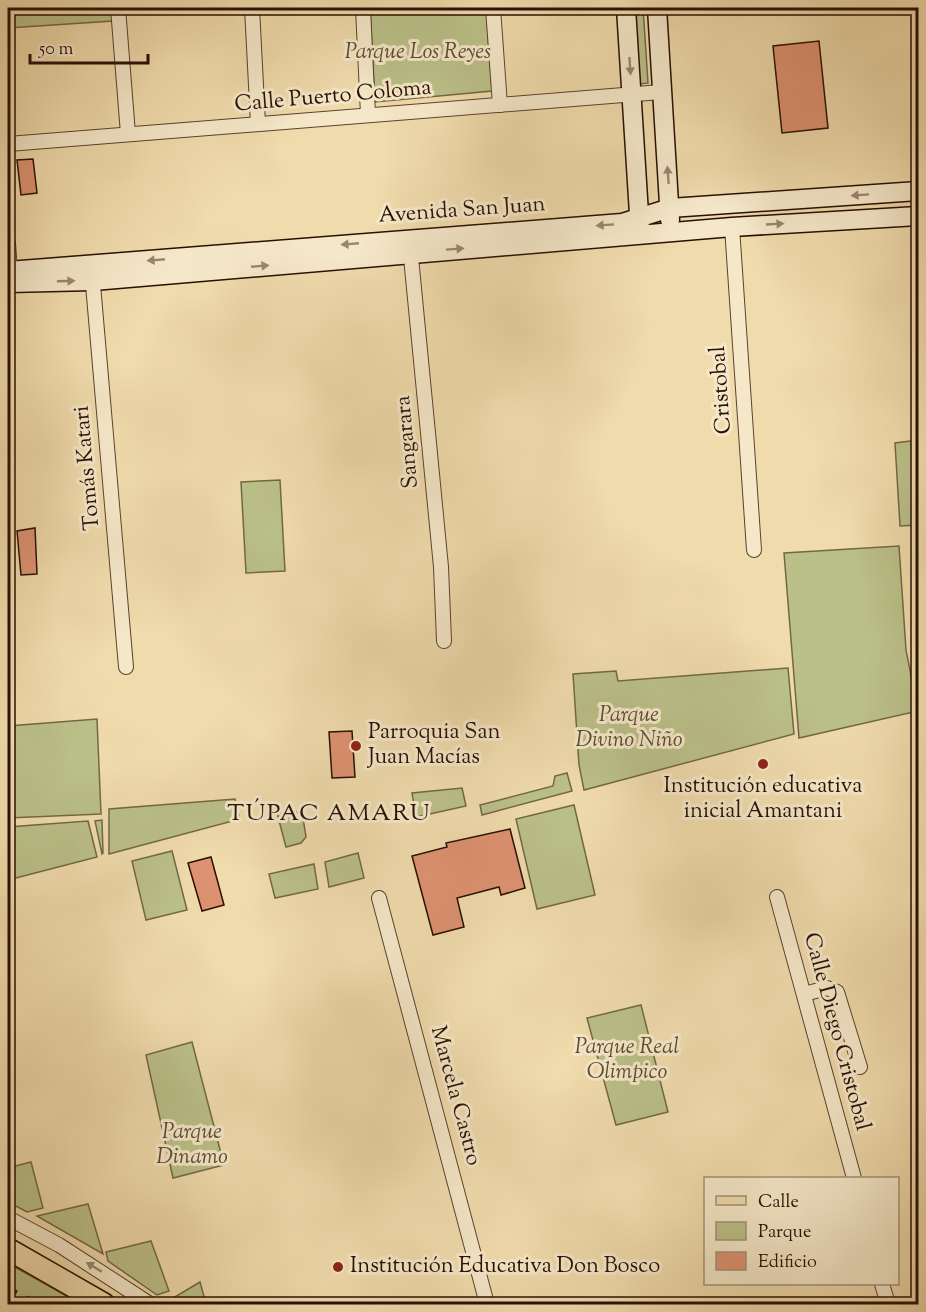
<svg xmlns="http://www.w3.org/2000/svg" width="926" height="1312" font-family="'Sorts Mill Goudy',serif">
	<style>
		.green { fill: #bbc089; stroke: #726846; stroke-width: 1.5 }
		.building { fill: #dd9271; stroke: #280f04; stroke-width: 1.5 }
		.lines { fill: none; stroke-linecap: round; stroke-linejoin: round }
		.street-casing { stroke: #5a422e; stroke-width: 16 }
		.secondary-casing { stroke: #280f04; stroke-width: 21 }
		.primary-casing { stroke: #280f04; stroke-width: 24 }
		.street { stroke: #f5e8c9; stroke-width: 14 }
		.secondary { stroke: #f5e8c9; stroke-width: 18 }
		.primary { stroke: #f0dbac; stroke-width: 21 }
		.rail { stroke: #280f04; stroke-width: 4.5; stroke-dasharray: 10 10; stroke-linecap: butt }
		.oneway { fill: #998670 }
		.poi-dot { fill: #8f2418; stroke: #f5e8c9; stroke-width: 2 }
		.labels { text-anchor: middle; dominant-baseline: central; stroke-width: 6; stroke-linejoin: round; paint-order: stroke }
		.park-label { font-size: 22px; font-style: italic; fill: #5b4d33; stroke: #f5e8c9 }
		.street-label { font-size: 22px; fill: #280f04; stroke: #f5e8c9 }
		.poi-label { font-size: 22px; fill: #280f04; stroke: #f5e8c9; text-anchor: start }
		.neighbourhood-label { font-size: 24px; letter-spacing: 1.5px; fill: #280f04; stroke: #f5e8c9 }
	</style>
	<rect width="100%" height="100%" fill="#f0dbac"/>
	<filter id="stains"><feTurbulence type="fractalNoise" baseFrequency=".00333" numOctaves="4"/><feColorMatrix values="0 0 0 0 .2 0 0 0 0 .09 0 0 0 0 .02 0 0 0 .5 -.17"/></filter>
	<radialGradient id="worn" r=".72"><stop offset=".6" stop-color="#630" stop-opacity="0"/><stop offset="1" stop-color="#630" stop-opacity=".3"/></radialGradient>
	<g class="green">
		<path d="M8,8H112L113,21L8,28Z"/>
		<path d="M370,8H486L492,91L375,102Z"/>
		<path d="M634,8H643L648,83L639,84Z"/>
		<path d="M918,440V525L900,526L895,443Z"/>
		<path d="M280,480L285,571L246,573L241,482Z"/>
		<path d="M899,546L906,650L918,711L799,738L784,553Z"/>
		<path d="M788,668L794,734L584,790L579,765L573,674L616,671L618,681Z"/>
		<path d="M97,719L101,814L8,818V726Z"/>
		<path d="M567,773L572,791L482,815L480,805L553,786L555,776Z"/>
		<path d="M462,788L466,806L416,817L412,793Z"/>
		<path d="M235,799L240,819L109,854V809Z"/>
		<path d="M574,805L595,895L537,909L516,819Z"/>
		<path d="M294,810L303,818L306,837L301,843L286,847L277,813Z"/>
		<path d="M102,820L103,853L102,854L95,821Z"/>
		<path d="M88,821L97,857L8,880V827Z"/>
		<path d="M172,851L187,910L146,920L132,861Z"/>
		<path d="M358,853L364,878L329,887L325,862Z"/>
		<path d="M314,864L318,889L275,898L269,874Z"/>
		<path d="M641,1005L668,1112L616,1125L587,1018Z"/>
		<path d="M192,1042L224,1165L173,1178L146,1055Z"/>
		<path d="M31,1162L43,1208L27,1212L8,1202V1168Z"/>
		<path d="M88,1204L103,1254L37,1216Z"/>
		<path d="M151,1241L169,1291L157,1295L108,1261L106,1252Z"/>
		<path d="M8,1263L11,1265L81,1304H8Z"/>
		<path d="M200,1282L206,1304H172L168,1301Z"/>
	</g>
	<g class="building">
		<path d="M819,41L828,128L782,133L773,46Z"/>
		<path d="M33,159L37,193L21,195L17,160Z"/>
		<path d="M35,528L37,574L21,575L17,531Z"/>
		<path d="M352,731L355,777L332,778L329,732Z"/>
		<path d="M510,829L525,888L501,895L499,887L457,898L464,927L433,935L412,856L447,847L446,843Z"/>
		<path d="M211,857L224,905L202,911L188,863Z"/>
	</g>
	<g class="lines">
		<defs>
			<g id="street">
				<path d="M118,8L128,134"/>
				<path d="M252,8L258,124"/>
				<path d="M363,8L368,115"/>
				<path d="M493,8L500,105"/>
				<path d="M8,144L661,92"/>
				<path d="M732,227L754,550"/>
				<path d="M8,243L10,271"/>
				<path d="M410,247L441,567L444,641"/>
				<path d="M92,273L126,667"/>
				<path d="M777,897L854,1178"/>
				<path d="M379,898L487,1304"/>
				<path d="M804,994L827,988L837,992L860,1067"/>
				<path d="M8,1218L59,1245L150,1304"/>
				<path d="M882,1284L888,1304"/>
			</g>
			<g id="secondary">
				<path d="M626,8L640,230"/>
				<path d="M657,8L670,220"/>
				<path d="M8,271L622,223L670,208L918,191"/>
				<path d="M8,283L93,281L732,227L918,216"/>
			</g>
			<path id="primary" d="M8,1249L104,1304"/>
		</defs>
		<use href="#street" class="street-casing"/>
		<use href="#secondary" class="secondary-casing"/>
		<use href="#primary" class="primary-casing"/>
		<use href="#street" class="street"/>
		<use href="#secondary" class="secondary"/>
		<use href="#primary" class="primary"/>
		<g class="rail">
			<path d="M8,1288L38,1304"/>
			<path d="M8,1298L20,1304"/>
		</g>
	</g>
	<defs><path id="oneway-solid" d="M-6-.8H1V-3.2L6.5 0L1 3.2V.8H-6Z" transform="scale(1.5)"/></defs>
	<g class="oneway">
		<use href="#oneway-solid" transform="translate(630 66) rotate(86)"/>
		<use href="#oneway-solid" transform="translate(668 175) rotate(-94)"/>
		<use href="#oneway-solid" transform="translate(860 195) rotate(176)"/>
		<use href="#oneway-solid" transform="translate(775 224) rotate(-3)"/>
		<use href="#oneway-solid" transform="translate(605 225) rotate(176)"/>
		<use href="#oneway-solid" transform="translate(350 244) rotate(175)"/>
		<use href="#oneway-solid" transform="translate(455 249) rotate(-4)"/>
		<use href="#oneway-solid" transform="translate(156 260) rotate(175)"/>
		<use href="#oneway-solid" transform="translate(260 266) rotate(-5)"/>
		<use href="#oneway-solid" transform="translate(66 281) rotate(-2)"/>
		<use href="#oneway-solid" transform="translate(94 1267) rotate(-149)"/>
	</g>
	<g class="poi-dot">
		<circle cx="356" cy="746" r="6"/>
		<circle cx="763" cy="764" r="6"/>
		<circle cx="338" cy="1267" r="6"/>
	</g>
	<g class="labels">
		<g class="park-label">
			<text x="418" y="53">Parque Los Reyes</text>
			<text x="629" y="716">Parque<tspan x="629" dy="25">Divino Niño</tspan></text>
			<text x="627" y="1048">Parque Real<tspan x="627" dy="25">Olimpico</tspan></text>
			<text x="192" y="1133">Parque<tspan x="192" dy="25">Dinamo</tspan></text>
		</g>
		<g class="street-label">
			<text transform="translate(333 97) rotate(-5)">Calle Puerto Coloma</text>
			<text transform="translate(462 211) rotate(-4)">Avenida San Juan</text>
			<text transform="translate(722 390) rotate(-94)">Cristobal</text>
			<text transform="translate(408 442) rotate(-95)">Sangarara</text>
			<text transform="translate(88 468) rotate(-95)">Tomás Katari</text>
			<text transform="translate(836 1032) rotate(75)">Calle Diego Cristobal</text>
			<text transform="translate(455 1096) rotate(75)">Marcela Castro</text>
		</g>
		<g class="poi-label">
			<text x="368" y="733">Parroquia San<tspan x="368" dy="25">Juan Macías</tspan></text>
			<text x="763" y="787" text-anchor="middle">Institución educativa<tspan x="763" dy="25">inicial Amantani</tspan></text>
			<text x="350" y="1267">Institución Educativa Don Bosco</text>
		</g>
		<g class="neighbourhood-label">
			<text x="329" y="814">TÚPAC AMARU</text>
		</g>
	</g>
	<rect width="926" height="1312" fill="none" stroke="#f0dbac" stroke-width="30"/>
	<rect x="9" y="9" width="908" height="1294" fill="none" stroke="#280f04" stroke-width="3"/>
	<rect x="15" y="15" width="896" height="1282" fill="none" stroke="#280f04" stroke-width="1.5"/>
	<rect x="704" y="1177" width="195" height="108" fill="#f5e8c9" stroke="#a3917a" stroke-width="1.5"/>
	<rect x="716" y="1196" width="30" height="9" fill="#f0dbac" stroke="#a3917a" stroke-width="1.5"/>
	<text x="758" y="1207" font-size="18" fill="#280f04">Calle</text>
	<rect x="716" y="1222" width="30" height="18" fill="#bbc089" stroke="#a3917a" stroke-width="1.5"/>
	<text x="758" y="1237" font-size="18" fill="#280f04">Parque</text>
	<rect x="716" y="1252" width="30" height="18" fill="#dd9271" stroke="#a3917a" stroke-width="1.5"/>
	<text x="758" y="1267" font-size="18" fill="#280f04">Edificio</text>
	<path d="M30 54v9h118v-9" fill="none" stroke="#280f04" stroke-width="3"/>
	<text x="39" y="54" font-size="18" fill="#280f04" stroke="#f5e8c9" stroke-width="4.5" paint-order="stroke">50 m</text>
	<rect width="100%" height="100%" filter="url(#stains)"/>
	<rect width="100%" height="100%" fill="url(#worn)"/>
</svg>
